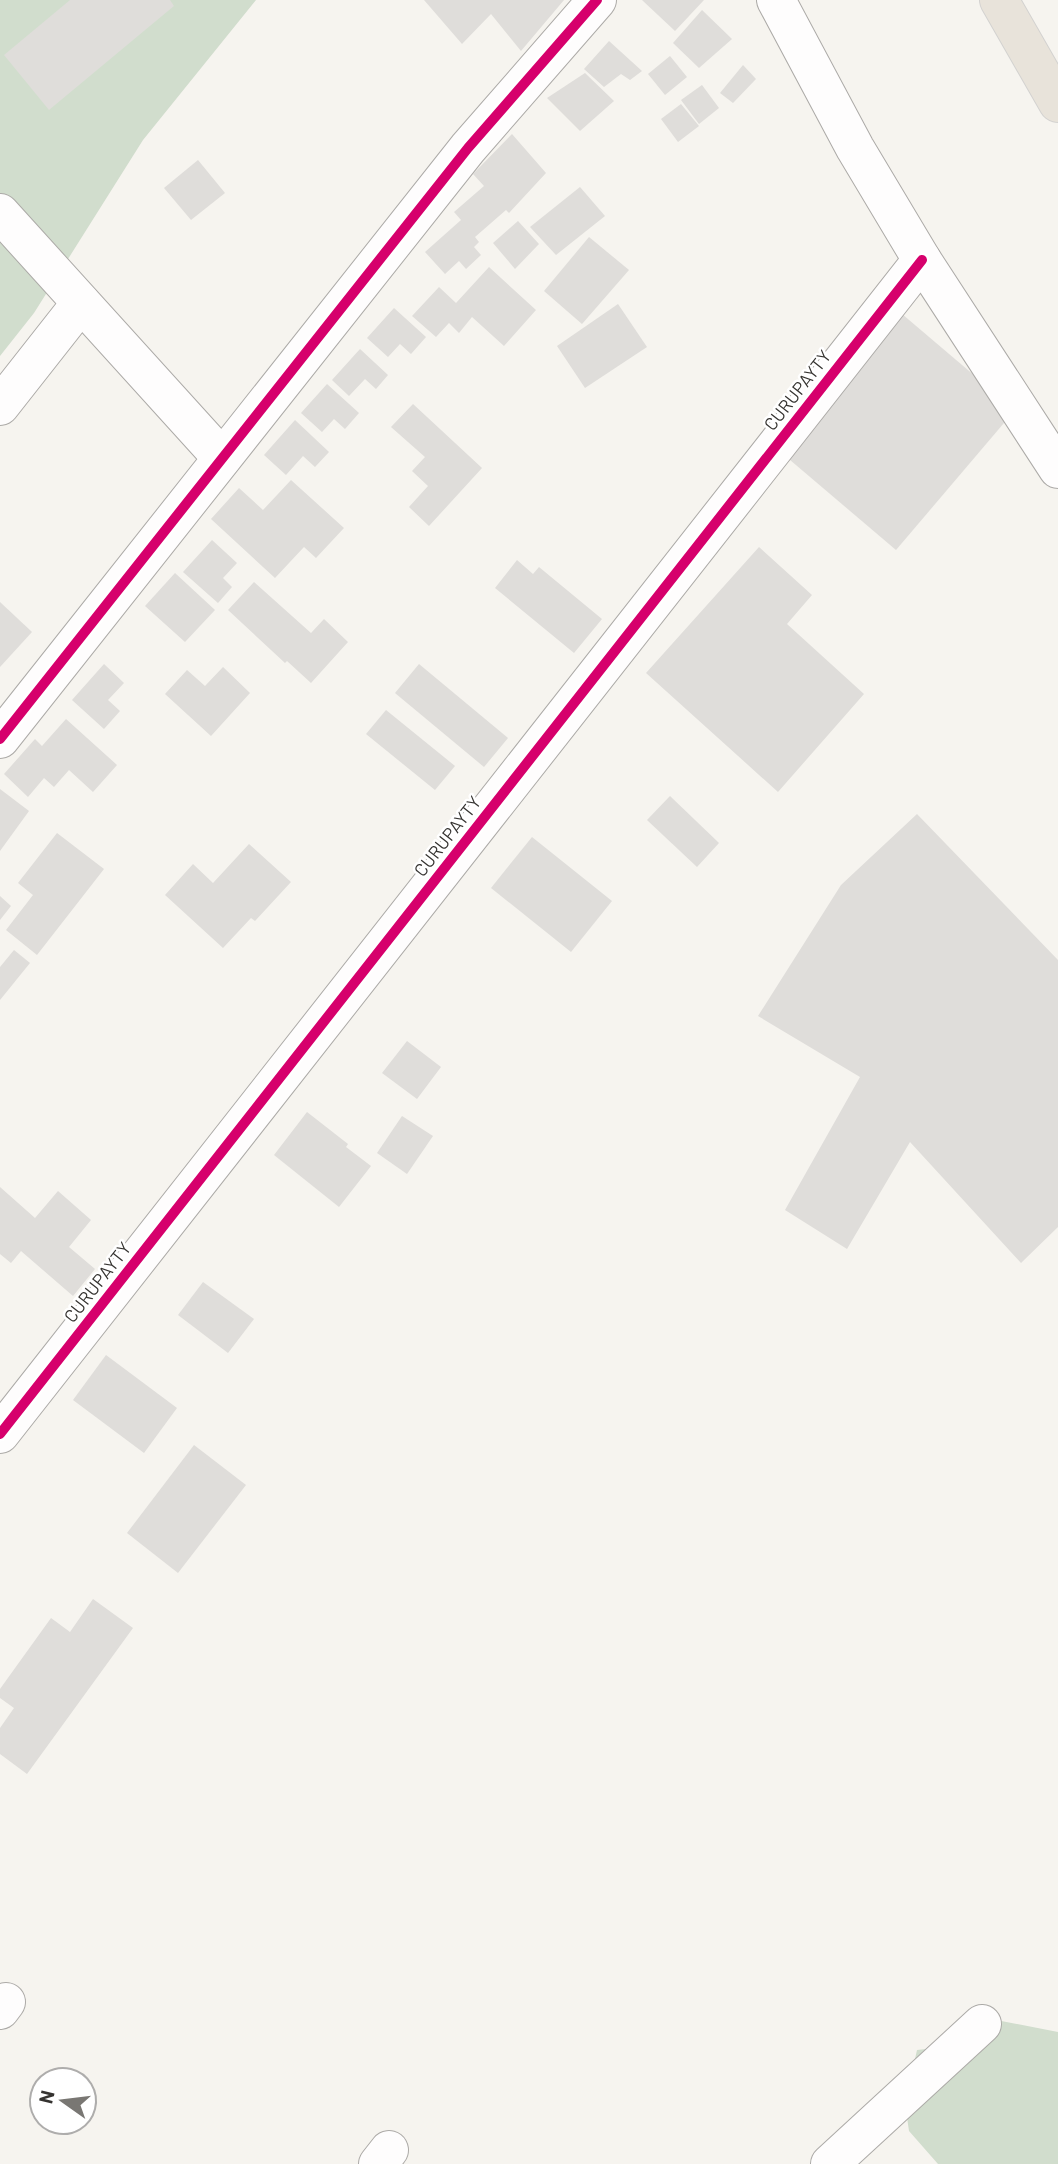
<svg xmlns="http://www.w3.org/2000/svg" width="1058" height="2164" font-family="Barlow,sans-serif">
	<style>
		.green { fill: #d1ddcd }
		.building { fill: #dfddda }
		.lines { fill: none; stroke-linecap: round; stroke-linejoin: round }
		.minor-casing { stroke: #acaaa7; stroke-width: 40 }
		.highway-casing { stroke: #d3d2d0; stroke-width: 40 }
		.minor { stroke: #fefdfd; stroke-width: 38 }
		.highway { stroke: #e8e3da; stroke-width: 38 }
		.cycleway-casing { stroke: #fff; stroke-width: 15 }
		.cycleway { stroke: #d6006c; stroke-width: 10 }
		.labels { text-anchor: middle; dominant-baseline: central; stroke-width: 5; stroke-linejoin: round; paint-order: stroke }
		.street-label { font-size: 18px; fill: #353330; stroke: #fff }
	</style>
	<rect width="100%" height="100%" fill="#f6f4ef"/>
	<g class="green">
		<path d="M0,0H256L143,140L34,313L0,356Z"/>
		<path d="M991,2019L1058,2032V2164H938L909,2131L905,2104L917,2050L944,2047Z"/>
	</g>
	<g class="building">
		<path d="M70,0H170L174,6L49,110L4,55Z"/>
		<path d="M424,0H564L521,51L491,14L462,44Z"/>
		<path d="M642,0H704L675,31Z"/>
		<path d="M702,10L732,39L699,68L673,43Z"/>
		<path d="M609,41L642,71L630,80L621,74L604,87L584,69Z"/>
		<path d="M670,56L687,77L665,95L648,74Z"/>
		<path d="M743,65L756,79L733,103L720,93Z"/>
		<path d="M585,73L614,101L580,131L547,98Z"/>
		<path d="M702,85L719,108L699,124L681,100Z"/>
		<path d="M681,104L699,126L678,142L661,119Z"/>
		<path d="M512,134L546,173L509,213L506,210L475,237L479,242L474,247L481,255L466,269L459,261L445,274L425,252L461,220L454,212L484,186L473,174Z"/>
		<path d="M198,160L225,193L191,220L164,188Z"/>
		<path d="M580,187L605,216L556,255L530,227Z"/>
		<path d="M518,221L539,244L515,269L493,243Z"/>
		<path d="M589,237L629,270L582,324L544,291Z"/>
		<path d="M489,267L536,310L504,346L472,317L459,333L449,323L436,337L412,316L439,287L456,303Z"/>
		<path d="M618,304L647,347L585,388L557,346Z"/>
		<path d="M394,308L426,337L411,354L400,344L388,357L367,338Z"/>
		<path d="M902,314L1015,410L896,550L783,454Z"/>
		<path d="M360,349L388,375L376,389L365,379L349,396L332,380Z"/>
		<path d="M327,384L359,413L345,429L334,419L322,432L301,413Z"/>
		<path d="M413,404L482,468L429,526L409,507L428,486L412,471L425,457L391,427Z"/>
		<path d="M295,420L329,452L315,467L303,456L286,475L264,455Z"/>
		<path d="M291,480L344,528L316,558L304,547L275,578L211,519L239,488L263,510Z"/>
		<path d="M212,540L237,563L223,578L232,587L218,603L183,572Z"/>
		<path d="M759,547L812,595L787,624L864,694L778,792L646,673Z"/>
		<path d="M517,560L533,574L539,567L602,619L574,653L495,588Z"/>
		<path d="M175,573L215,610L185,642L145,606Z"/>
		<path d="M254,582L311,633L324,619L348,642L311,683L287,661L285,663L228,610Z"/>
		<path d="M0,602L32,632L0,667Z"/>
		<path d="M104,664L124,683L108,700L120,711L104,729L72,700Z"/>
		<path d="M419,664L508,738L484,767L395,693Z"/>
		<path d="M223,667L250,693L211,736L165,694L187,670L205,686Z"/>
		<path d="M386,710L455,766L435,790L366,734Z"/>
		<path d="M66,719L117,765L93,792L69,770L54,787L44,778L28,797L4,774L35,739L42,746Z"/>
		<path d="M0,789L29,811L0,851Z"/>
		<path d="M670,796L719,843L697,867L647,820Z"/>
		<path d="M917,814L1058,960V1227L1021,1263L910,1142L847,1249L785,1210L860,1077L758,1016L841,885Z"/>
		<path d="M57,833L104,869L37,955L6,930L33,895L18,883Z"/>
		<path d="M532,837L612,901L571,952L491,888Z"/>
		<path d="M249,844L291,882L255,921L251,918L223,948L165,895L193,864L213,883Z"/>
		<path d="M0,896L11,906L0,920Z"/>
		<path d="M14,950L30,963L0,1000V967Z"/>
		<path d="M407,1041L441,1067L417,1099L382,1073Z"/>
		<path d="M307,1112L348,1144L346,1147L371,1166L339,1207L274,1155Z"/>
		<path d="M402,1116L433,1136L407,1174L377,1153Z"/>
		<path d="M0,1187L35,1218L58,1191L91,1220L69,1247L95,1269L73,1296L21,1251L11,1263L0,1254Z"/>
		<path d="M203,1282L254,1319L228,1353L178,1315Z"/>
		<path d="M106,1355L177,1408L144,1453L73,1400Z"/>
		<path d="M194,1445L246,1485L178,1573L127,1533Z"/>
		<path d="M93,1599L133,1628L27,1774L0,1754V1728L14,1708L0,1698V1689L51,1618L70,1632Z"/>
	</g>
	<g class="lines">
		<defs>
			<g id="minor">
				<path d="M776,0L855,148L922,260L1058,469"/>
				<path d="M0,213L222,458"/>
				<path d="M0,406L81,303"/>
				<path d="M0,739L468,148L597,0"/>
				<path d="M0,1434L922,260"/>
				<path d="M0,2010L6,2002"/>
				<path d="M378,2164L389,2150"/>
				<path d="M830,2164L982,2024"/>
			</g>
			<path id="highway" d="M999,0L1058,103"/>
		</defs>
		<use href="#minor" class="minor-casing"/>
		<use href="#highway" class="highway-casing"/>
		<use href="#minor" class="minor"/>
		<use href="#highway" class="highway"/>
		<defs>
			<g id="cycleway">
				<path d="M0,739L468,148L597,0"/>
				<path d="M0,1434L922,260"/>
			</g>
		</defs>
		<use href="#cycleway" class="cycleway-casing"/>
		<use href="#cycleway" class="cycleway"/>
	</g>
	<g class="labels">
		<g class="street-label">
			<text transform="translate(797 390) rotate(-52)">CURUPAYTY</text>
			<text transform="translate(447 836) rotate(-52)">CURUPAYTY</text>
			<text transform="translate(97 1282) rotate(-52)">CURUPAYTY</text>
		</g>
	</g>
	<g transform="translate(63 2101) rotate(284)"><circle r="33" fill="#ffffff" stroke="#aeadac" stroke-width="2"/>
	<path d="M0-5L12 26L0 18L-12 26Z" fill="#797773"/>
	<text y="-10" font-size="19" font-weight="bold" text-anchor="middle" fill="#353330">N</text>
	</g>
</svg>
